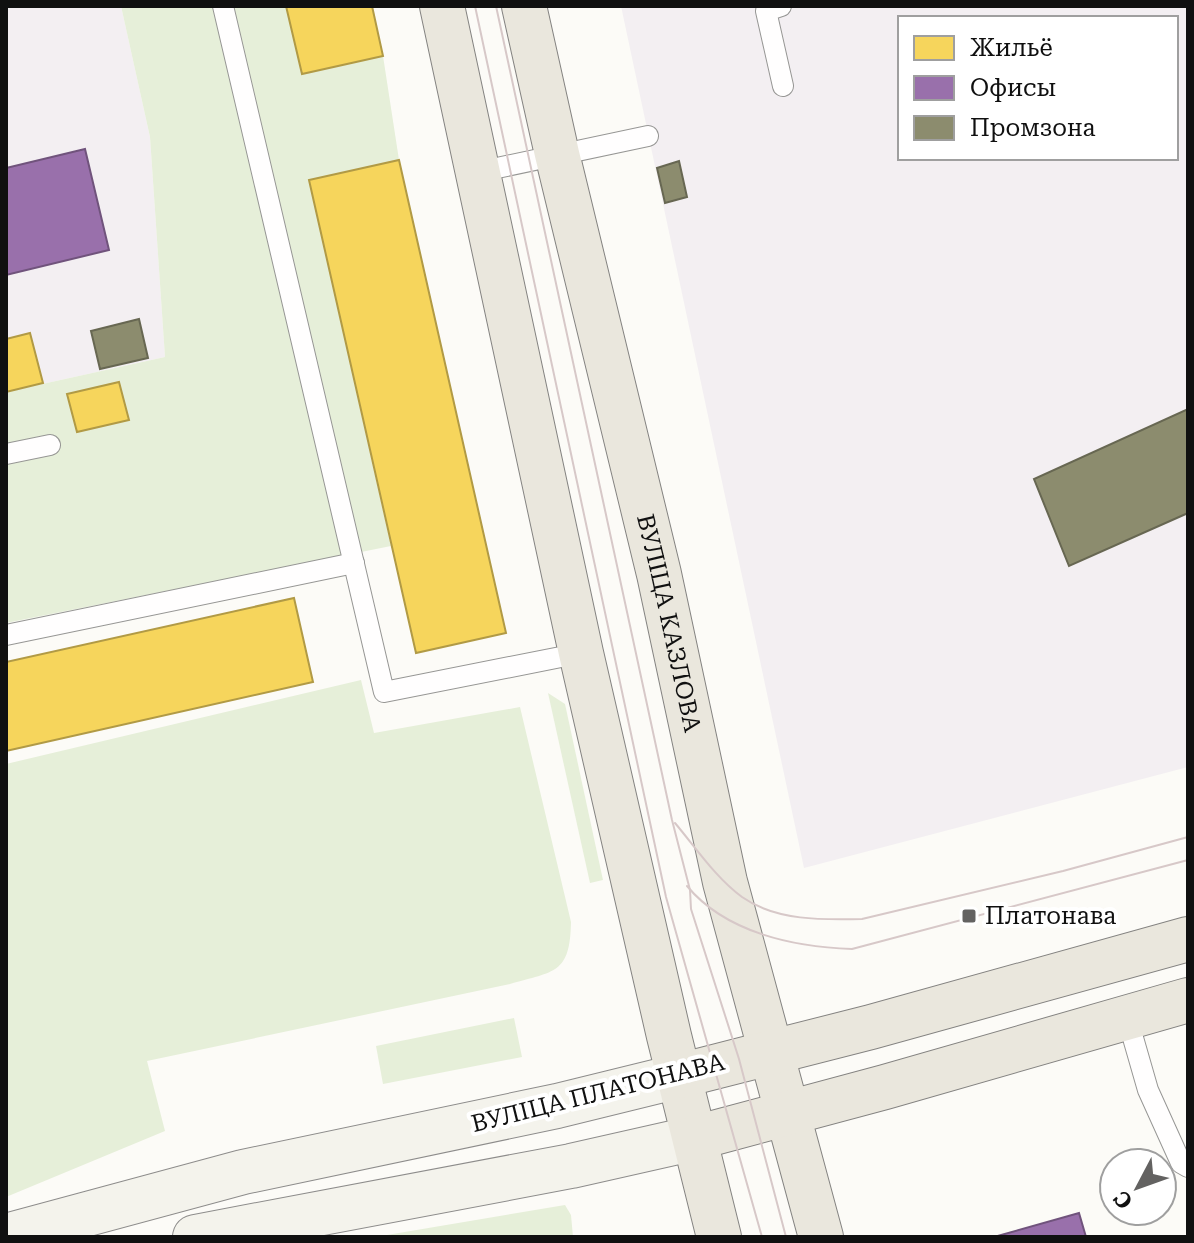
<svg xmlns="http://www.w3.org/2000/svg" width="1194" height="1243" font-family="'Roboto Serif',serif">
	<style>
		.industrial { fill: #f3eff2; fill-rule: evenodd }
		.green { fill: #e6efd9 }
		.homes { fill: #f6d55c; stroke: #b19a45; stroke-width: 2 }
		.offices { fill: #9970ab; stroke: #70537c; stroke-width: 2 }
		.industry { fill: #8c8c6e; stroke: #676752; stroke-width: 2 }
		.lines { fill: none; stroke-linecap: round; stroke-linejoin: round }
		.service-casing { stroke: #969694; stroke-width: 22 }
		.secondary-casing { stroke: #8d8c8b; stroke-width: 46 }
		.primary-casing { stroke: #848381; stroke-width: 46 }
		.service { stroke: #fffefe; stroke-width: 20 }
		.secondary { stroke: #f4f3ec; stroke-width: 44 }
		.primary { stroke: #eae7dd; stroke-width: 44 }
		.tram { stroke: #d7c8c8; stroke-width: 2 }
		.poi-dot { fill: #636261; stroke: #fff; stroke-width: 3 }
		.labels { text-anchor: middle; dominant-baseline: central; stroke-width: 8; stroke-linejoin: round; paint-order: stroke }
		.street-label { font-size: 24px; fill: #101010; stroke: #fff }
		.poi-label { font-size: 24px; fill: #101010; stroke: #fff; text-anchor: start }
	</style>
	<rect width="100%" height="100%" fill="#fcfbf7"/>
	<g class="industrial">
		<path d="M6,6H121L150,137L165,357L6,392Z"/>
		<path d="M621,6H1188V767L804,868ZM900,18H1176V158H900Z"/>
	</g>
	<g class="green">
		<path d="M121,6H286L302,74L383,56L399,160L309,180L391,546L6,623V392L165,357L150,137Z"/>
		<path d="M361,680L374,733L520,707L571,922C570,974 555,971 510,984L147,1061L165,1131L6,1197V764Z"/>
		<path d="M548,693L565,704L603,880L590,883Z"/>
		<path d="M514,1018L522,1057L383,1084L376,1046Z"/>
		<path d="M565,1205L571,1215L573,1237H375Z"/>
	</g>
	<g class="homes">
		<path d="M286,6H372L383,56L302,74Z"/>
		<path d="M399,160L506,633L416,653L309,180Z"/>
		<path d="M30,333L43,383L6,392V339Z"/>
		<path d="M119,382L129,420L77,432L67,394Z"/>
		<path d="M294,598L313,682L6,751V662Z"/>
	</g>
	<g class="offices">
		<path d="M85,149L109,250L6,275V168Z"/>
		<path d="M1079,1213L1086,1237H994Z"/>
	</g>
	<g class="industry">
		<path d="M679,161L687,197L665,203L657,168Z"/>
		<path d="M139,319L148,358L100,369L91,331Z"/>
		<path d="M1188,409V513L1069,566L1034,479Z"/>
	</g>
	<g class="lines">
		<defs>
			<g id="service">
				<path d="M223,6L384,692L581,653"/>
				<path d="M781,6L766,11L783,86"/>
				<path d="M478,172L648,136"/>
				<path d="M6,454L50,445"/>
				<path d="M6,635L354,563"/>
				<path d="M1127,1017L1148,1090L1181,1163L1188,1167"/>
			</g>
			<g id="secondary">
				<path d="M6,1236L243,1172L557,1106L679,1076"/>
				<path d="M195,1237L571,1166L695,1138"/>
			</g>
			<g id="primary">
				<path d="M442,6L581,653L669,1036L719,1237"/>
				<path id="s1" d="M524,6L557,154L659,574L725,882L821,1237"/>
				<path d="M679,1076L871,1027L1188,939"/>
				<path d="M695,1138L885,1087L1188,1000"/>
			</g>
		</defs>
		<use href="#service" class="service-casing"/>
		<use href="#secondary" class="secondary-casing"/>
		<use href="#primary" class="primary-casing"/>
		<use href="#service" class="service"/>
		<use href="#secondary" class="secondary"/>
		<use href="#primary" class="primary"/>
		<g class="tram">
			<path d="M475,6L666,897L762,1237"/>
			<path d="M496,6L672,820L690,890L691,909L739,1059L786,1237"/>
			<path d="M675,823C696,848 716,878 742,897C776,921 823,920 862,919L1063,871L1188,837"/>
			<path d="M687,886C726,933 794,947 852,949L1188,860"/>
		</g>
	</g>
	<rect class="poi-dot" x="961" y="908" width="16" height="16" rx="4"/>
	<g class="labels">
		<g class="street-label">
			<text stroke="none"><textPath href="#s1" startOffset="634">ВУЛІЦА КАЗЛОВА</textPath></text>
			<text transform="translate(598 1093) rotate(-14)">ВУЛІЦА ПЛАТОНАВА</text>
		</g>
		<g class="poi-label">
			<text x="985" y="916">Платонава</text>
		</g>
	</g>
	<rect width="1194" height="1243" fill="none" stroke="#101010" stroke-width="16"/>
	<rect x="898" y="16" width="280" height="144" fill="#ffffff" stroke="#9f9f9f" stroke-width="2"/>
	<rect x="914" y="36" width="40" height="24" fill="#f6d55c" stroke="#9f9f9f" stroke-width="2"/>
	<text x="970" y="56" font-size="24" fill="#101010">Жильё</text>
	<rect x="914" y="76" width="40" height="24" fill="#9970ab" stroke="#9f9f9f" stroke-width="2"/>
	<text x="970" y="96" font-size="24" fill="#101010">Офисы</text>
	<rect x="914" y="116" width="40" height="24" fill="#8c8c6e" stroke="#9f9f9f" stroke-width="2"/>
	<text x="970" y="136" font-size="24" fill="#101010">Промзона</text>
	<g transform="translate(1138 1187) rotate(229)"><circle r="38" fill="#ffffff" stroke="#9f9f9f" stroke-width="2"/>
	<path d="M0-6L14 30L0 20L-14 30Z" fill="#636261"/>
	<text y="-12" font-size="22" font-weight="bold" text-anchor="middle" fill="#101010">С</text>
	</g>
</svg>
